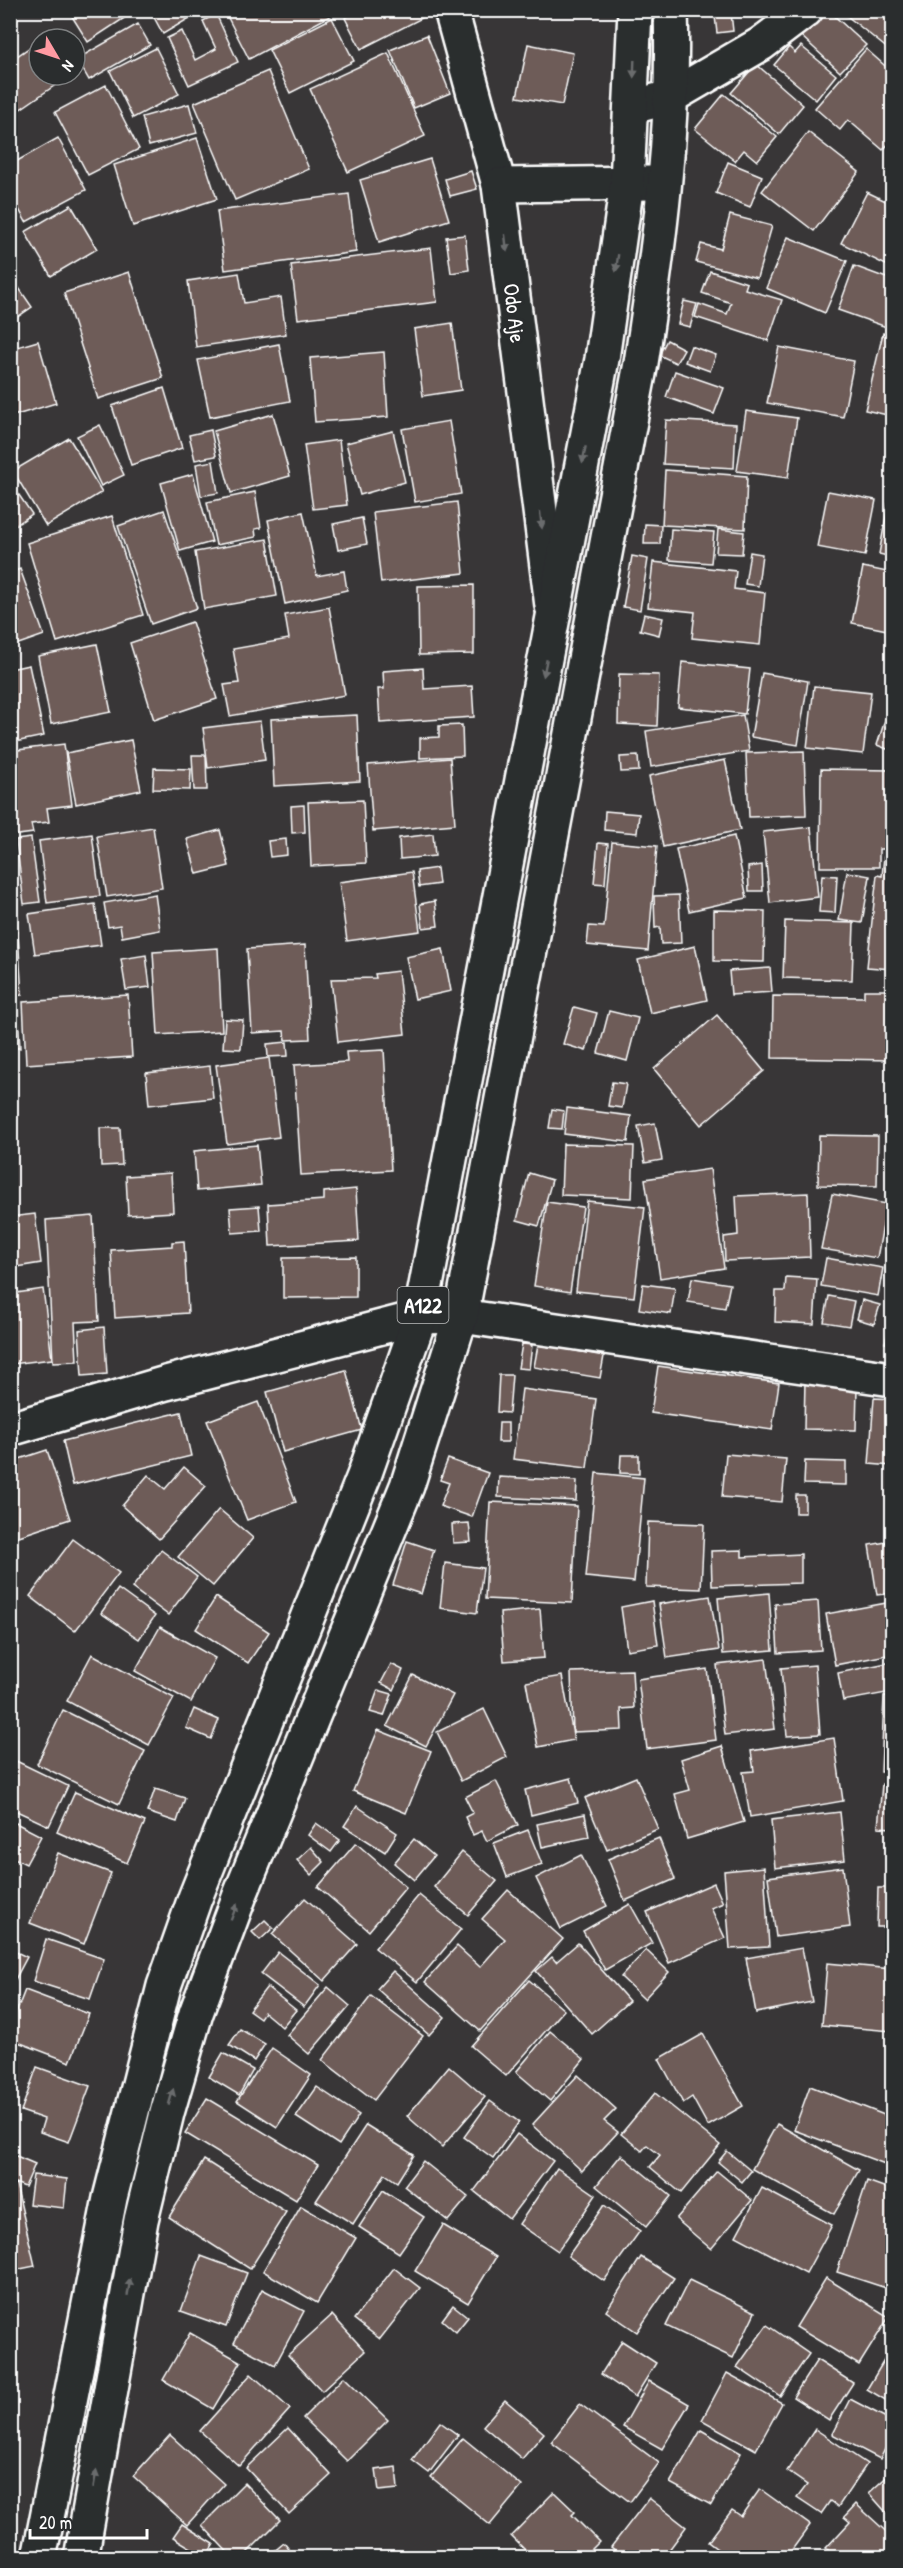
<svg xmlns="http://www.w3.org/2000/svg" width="903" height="2568" font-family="'Patrick Hand',sans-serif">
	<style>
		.building { fill: #6e5c59; stroke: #fff; stroke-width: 1.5 }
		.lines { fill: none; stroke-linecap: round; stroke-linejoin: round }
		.street-casing { stroke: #fff; stroke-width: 38 }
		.secondary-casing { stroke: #fff; stroke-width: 38 }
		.highway-casing { stroke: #fff; stroke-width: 38 }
		.street { stroke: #2a2d2e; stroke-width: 33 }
		.secondary { stroke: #2a2d2e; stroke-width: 33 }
		.highway { stroke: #2a2d2e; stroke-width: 33 }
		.oneway { fill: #6a6c6d }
		.labels { text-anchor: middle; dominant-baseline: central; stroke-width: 6; stroke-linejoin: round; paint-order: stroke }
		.shield { fill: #2a2d2e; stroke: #bfc0c0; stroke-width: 1.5 }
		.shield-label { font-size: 21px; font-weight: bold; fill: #fff }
		.street-label { font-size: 22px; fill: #fff; stroke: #2a2d2e }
	</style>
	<rect width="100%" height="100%" fill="#383637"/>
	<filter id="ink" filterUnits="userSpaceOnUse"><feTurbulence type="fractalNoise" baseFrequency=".0167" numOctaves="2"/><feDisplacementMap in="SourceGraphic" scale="12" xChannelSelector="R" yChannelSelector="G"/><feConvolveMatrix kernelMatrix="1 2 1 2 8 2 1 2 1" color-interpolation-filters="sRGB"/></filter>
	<g filter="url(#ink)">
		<g class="building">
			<path d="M68,10H130L132,13L88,42Z"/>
			<path d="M150,10H203L163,34Z"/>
			<path d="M227,10H329L332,15L249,59L225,12Z"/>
			<path d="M359,10H421L424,17L361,49L345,18Z"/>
			<path d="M823,10H828L866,45L840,72L801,36Z"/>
			<path d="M852,10H892V46L889,50L847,16Z"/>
			<path d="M731,13L733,31L717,33L715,16Z"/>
			<path d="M216,14L238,62L189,85L167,38L182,31L195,60L216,49L203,21Z"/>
			<path d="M332,18L354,61L290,93L269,50Z"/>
			<path d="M138,24L150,45L89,80L77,59Z"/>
			<path d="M427,35L450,93L414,108L390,50Z"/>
			<path d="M39,41V75H70L16,112L10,104V61Z"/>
			<path d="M528,44L573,53L562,105L517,97Z"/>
			<path d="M801,46L836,75L816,100L774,65L789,47L795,53Z"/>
			<path d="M156,48L179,94L133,118L110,71Z"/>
			<path d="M866,49L892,72V140L883,150L848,120L840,130L815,108Z"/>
			<path d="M388,53L425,136L348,172L310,89Z"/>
			<path d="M756,64L803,105L779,134L731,93Z"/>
			<path d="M268,71L309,169L235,200L194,103Z"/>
			<path d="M106,85L139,149L88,175L55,112Z"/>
			<path d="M724,94L777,137L757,161L744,150L735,161L695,129Z"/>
			<path d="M189,104L197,133L149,146L142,117Z"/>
			<path d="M808,132L859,172L814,231L762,191Z"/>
			<path d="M58,138L86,190L26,222L10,193V165Z"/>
			<path d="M197,138L217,199L133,226L114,165Z"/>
			<path d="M430,159L449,220L379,242L360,180Z"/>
			<path d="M728,162L762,176L750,207L716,193Z"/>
			<path d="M471,171L477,189L450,196L445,179Z"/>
			<path d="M867,192L892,204V262L890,267L841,243Z"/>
			<path d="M349,194L356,252L225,270L217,211Z"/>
			<path d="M71,205L97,249L51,276L25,232Z"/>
			<path d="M730,215L772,226L757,278L696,262L701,244L721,249Z"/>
			<path d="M465,235L469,270L451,273L446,237Z"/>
			<path d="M788,237L847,261L825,313L766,288Z"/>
			<path d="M431,248L437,302L298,319L291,265Z"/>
			<path d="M854,266L892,280V329L838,310Z"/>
			<path d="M710,271L747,283L745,289L782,300L768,341L695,317L699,304L727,314L731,303L702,293Z"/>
			<path d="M129,272L163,378L98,399L64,293Z"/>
			<path d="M239,273L244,303L281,297L286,334L196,347L188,281Z"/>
			<path d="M10,275L32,307L10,322Z"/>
			<path d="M684,301L697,304L690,327L678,324Z"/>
			<path d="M452,323L461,390L423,396L414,329Z"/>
			<path d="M883,333L892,335V416L865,410Z"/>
			<path d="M667,340L684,349L676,363L659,355Z"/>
			<path d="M38,341L56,403L10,417V349Z"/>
			<path d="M279,344L290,401L210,417L198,360Z"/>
			<path d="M691,346L716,355L710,371L685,362Z"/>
			<path d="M779,347L854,361L843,417L767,403Z"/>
			<path d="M384,352L388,417L315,422L310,358Z"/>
			<path d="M675,371L724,388L714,414L666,397Z"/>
			<path d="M164,388L182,448L131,465L112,406Z"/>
			<path d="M746,411L797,418L788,478L737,471Z"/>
			<path d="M273,414L290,476L231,493L214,431Z"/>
			<path d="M666,420L736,424L734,468L663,464Z"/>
			<path d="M449,421L461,494L415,502L402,429Z"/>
			<path d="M100,425L124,475L101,486L77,436Z"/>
			<path d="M211,430L216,456L195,460L189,435Z"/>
			<path d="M393,431L405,482L360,495L346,443Z"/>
			<path d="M69,438L102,492L46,526L13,471Z"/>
			<path d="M339,440L347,505L313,509L304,445Z"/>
			<path d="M213,461L218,493L201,496L196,464Z"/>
			<path d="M665,470L747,476L745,529L662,525Z"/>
			<path d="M193,474L212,542L180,551L161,483Z"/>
			<path d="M10,482L32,514L10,529Z"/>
			<path d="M828,491L876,500L865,556L817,547Z"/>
			<path d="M255,492L261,528L255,529L256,537L216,545L207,502Z"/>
			<path d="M890,495H892V557L879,554Z"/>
			<path d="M457,502L464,573L381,583L373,512Z"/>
			<path d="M164,510L197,608L151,624L118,526Z"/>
			<path d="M303,512L317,576L344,571L347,590L285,604L268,520Z"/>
			<path d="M112,516L143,615L57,642L27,543Z"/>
			<path d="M362,518L367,544L338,550L333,524Z"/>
			<path d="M645,524L661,525L660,544H644Z"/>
			<path d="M671,529L714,532L711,563L669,560Z"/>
			<path d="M718,529L744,532L742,554L716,553Z"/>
			<path d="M267,539L277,596L204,609L195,552Z"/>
			<path d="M750,552L762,554L758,586L745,584Z"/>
			<path d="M632,556L648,559L640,610L623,607Z"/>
			<path d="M653,562L736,571L734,589L765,593L760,645L692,638L695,612L648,607Z"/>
			<path d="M863,567L892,573V631L852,623Z"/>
			<path d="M20,569L44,635L10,647V573Z"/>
			<path d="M474,585V654L419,655L418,586Z"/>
			<path d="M329,607L345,695L230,716L224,685L239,683L233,649L289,639L285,615Z"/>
			<path d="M644,614L663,618L659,635L640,630Z"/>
			<path d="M192,622L217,699L154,720L130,643Z"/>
			<path d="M97,644L111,712L51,724L38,656Z"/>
			<path d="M682,662L750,669L745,714L678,707Z"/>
			<path d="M29,665L44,736L10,743V669Z"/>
			<path d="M423,668L424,689L472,686L474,717L380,723L378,689H384L383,671Z"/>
			<path d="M762,673L808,681L798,745L751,737Z"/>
			<path d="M619,674L659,675L657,726L618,724Z"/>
			<path d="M814,686L871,692L863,754L807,748Z"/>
			<path d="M892,698V751L877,745Z"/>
			<path d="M357,715L360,781L274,786L271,719Z"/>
			<path d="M743,715L749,751L651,767L646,731Z"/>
			<path d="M260,721L265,760L208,768L203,728Z"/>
			<path d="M462,725L463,756L420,758V738L439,737V726Z"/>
			<path d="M131,740L141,790L76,804L66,753Z"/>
			<path d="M64,744L72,805L47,808L49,822L31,824L33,833L11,836L10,751Z"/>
			<path d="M804,751L806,815L749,817L746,753Z"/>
			<path d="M192,755H206L207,790H194Z"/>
			<path d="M638,756L639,771L621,772L620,757Z"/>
			<path d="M450,758L455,824L373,831L368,765Z"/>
			<path d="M725,760L740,830L663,847L649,776Z"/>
			<path d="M154,768L191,769L190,790L153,789Z"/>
			<path d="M821,769L892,770V849H879V867H820Z"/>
			<path d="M363,800L366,863L311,866L308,802Z"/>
			<path d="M304,805L305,832L292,833L291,806Z"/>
			<path d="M605,811L639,814L637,833L604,830Z"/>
			<path d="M153,827L162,888L107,897L97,836Z"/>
			<path d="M811,827L818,897L770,903L763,832Z"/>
			<path d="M220,830L229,866L197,874L187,839Z"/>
			<path d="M92,834L100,896L47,903L39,841Z"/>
			<path d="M433,834L435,856L400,859L399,838Z"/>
			<path d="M734,836L747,898L689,911L676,849Z"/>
			<path d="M31,838L40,902L24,904L16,840Z"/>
			<path d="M286,839L287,855L270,857L268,841Z"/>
			<path d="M13,841L16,894H10V842Z"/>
			<path d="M612,842L657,846L648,951L587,945L589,926L604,927Z"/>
			<path d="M598,843L608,844L605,884L594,883Z"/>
			<path d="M884,857L892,858V969L867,967L877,875L882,876Z"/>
			<path d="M762,865L763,891H749L748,867Z"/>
			<path d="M437,868L439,884L419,887L417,871Z"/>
			<path d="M412,872L420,931L347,941L339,882Z"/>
			<path d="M847,872L870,876L862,923L839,920Z"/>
			<path d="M822,875L837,876L835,913L819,912Z"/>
			<path d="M155,894L160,930L122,937L120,925L108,927L104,903Z"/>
			<path d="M679,895L681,943L661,944L660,927L655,928L654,896Z"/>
			<path d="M435,901L438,926L423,928L420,904Z"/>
			<path d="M95,904L101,945L35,954L29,914Z"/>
			<path d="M16,905L22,995L10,996V906Z"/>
			<path d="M714,910L765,911L764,962L714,961Z"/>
			<path d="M785,921L854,923L852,980L783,978Z"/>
			<path d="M305,945L310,1039L285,1040L284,1031L252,1033L247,949Z"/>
			<path d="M695,946L707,1000L650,1013L638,960Z"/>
			<path d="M218,948L222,1031L158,1035L153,952Z"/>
			<path d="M443,949L451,991L415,999L406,957Z"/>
			<path d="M146,955L150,987L126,990L121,959Z"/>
			<path d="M770,968L772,992L731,995L729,971Z"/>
			<path d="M398,971L405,1034L338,1042L331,979L376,978L375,974Z"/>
			<path d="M864,990H892V1060L772,1058L773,996L864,997Z"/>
			<path d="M128,995L132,1057L26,1064L23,1002Z"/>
			<path d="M17,1002L20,1048H10V1003Z"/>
			<path d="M574,1007L597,1013L586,1051L563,1044Z"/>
			<path d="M609,1011L638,1018L627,1061L598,1053Z"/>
			<path d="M717,1015L764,1071L701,1125L654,1069Z"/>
			<path d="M225,1019L243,1020L241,1049L223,1048Z"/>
			<path d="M287,1042L288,1056L268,1057L267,1044Z"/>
			<path d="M384,1050L391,1170L301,1175L294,1065L347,1062L346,1052Z"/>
			<path d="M269,1058L279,1137L227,1144L216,1065Z"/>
			<path d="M210,1066L213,1098L149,1105L146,1073Z"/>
			<path d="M612,1082L626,1084L622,1108L608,1106Z"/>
			<path d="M567,1108L631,1116L628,1142L564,1134Z"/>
			<path d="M552,1109L564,1111L562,1129L549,1128Z"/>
			<path d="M655,1123L662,1160L645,1163L638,1126Z"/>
			<path d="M100,1128H120L122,1165L101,1166Z"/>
			<path d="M819,1135L878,1136L877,1186L818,1185Z"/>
			<path d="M563,1144L634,1146L632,1198L561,1195Z"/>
			<path d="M257,1145L261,1185L197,1191L194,1151Z"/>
			<path d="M710,1169L724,1268L660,1278L645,1179Z"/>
			<path d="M171,1173L173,1212L128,1215L126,1176Z"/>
			<path d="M529,1173L552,1180L539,1226L517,1220Z"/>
			<path d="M356,1189L359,1241L270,1246L268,1204L324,1200V1192Z"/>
			<path d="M808,1193L810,1257L725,1261L724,1237L738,1235L736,1196Z"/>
			<path d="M832,1194L887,1204L877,1258L821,1249Z"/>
			<path d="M587,1201L645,1207L634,1297L576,1291Z"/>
			<path d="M547,1202L583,1207L570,1292L534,1286Z"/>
			<path d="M259,1206L261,1231L232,1233L230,1208Z"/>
			<path d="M35,1214L41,1263L10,1268V1217Z"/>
			<path d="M93,1216L99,1321L75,1322L77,1361L53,1362L46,1220Z"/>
			<path d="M184,1241L188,1313L115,1318L111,1250L172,1246V1242Z"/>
			<path d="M356,1257V1297L283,1298V1258Z"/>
			<path d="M826,1258L883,1268L878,1296L821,1286Z"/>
			<path d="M786,1277L817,1279L814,1324L775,1322L776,1291H785Z"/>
			<path d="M692,1278L730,1284L725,1308L688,1302Z"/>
			<path d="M643,1284L675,1288L671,1314L639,1309Z"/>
			<path d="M43,1289L52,1359L12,1364L10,1294Z"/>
			<path d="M829,1296L854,1301L849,1326L824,1322Z"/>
			<path d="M862,1300L880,1305L874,1324L857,1319Z"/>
			<path d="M892,1318V1345L885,1343Z"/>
			<path d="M104,1327L107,1374L82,1376L79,1330Z"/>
			<path d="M547,1337L565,1339L564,1349L604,1356L600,1378L534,1367L538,1345L545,1346Z"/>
			<path d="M522,1344L532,1345L529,1369L518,1368Z"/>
			<path d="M658,1366L779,1383L772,1430L651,1413Z"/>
			<path d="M346,1370L362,1430L283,1452L267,1392Z"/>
			<path d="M499,1375H512L509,1413L497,1412Z"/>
			<path d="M805,1380H828V1387H857L856,1430L804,1429Z"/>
			<path d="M522,1389L596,1399L587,1468L513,1459Z"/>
			<path d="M874,1398L892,1399V1466L869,1464Z"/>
			<path d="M258,1402L296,1502L247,1520L207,1421Z"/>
			<path d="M181,1412L191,1456L73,1485L63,1441Z"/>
			<path d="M499,1423H508V1442H498Z"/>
			<path d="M47,1450L70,1519L13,1538L10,1531V1462Z"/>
			<path d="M726,1454L786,1459L782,1502L722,1497Z"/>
			<path d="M621,1455H639V1474L620,1473Z"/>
			<path d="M448,1459L488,1473L472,1517L440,1506L449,1483L440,1480Z"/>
			<path d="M805,1461L846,1462V1485L804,1484Z"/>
			<path d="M184,1467L206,1486L159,1539L122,1506L148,1475L165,1489Z"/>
			<path d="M596,1473L644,1478L634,1582L586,1577Z"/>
			<path d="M499,1477L577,1481L576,1501L498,1497Z"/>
			<rect x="796" y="1495" width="9" height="18"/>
			<path d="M490,1502L577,1506L572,1603L485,1599Z"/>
			<path d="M219,1509L253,1538L213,1586L178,1557Z"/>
			<path d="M648,1522L704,1524L701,1589L646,1587Z"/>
			<path d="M469,1523L471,1542L453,1543L452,1524Z"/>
			<path d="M73,1539L119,1573L75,1631L30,1596Z"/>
			<path d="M407,1541L434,1550L421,1594L393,1585Z"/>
			<path d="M892,1541V1593L877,1595L869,1545Z"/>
			<path d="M161,1550L197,1577L168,1615L132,1588Z"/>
			<path d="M742,1550V1557L801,1554V1583L712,1586L711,1551Z"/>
			<path d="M445,1563L483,1568L477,1613L440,1608Z"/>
			<path d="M118,1589L155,1616L139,1639L101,1613Z"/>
			<path d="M769,1593L773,1650L723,1654L718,1598Z"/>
			<path d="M710,1596L719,1650L667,1658L659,1604Z"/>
			<path d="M216,1597L269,1632L248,1663L196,1629Z"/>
			<path d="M652,1601L658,1645L627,1650L621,1607Z"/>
			<path d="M818,1601L821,1650L778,1653L775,1604Z"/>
			<path d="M892,1602V1654L835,1665L826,1614Z"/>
			<path d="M540,1609L544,1658L504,1661L500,1613Z"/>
			<path d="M160,1627L215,1658L191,1702L135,1671Z"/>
			<path d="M92,1654L174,1698L149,1745L67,1701Z"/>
			<path d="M766,1659L775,1729L725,1735L717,1665Z"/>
			<path d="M892,1662V1692L843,1701L838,1673Z"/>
			<path d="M391,1664L403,1670L394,1690L381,1683Z"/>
			<path d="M815,1665L820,1734L787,1736L781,1668Z"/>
			<path d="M707,1669L716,1740L647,1749L638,1679Z"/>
			<path d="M632,1670L634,1708L621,1709L622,1730L573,1732L571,1672Z"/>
			<path d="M413,1675L453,1695L426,1746L387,1726Z"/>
			<path d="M562,1676L574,1740L538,1747L526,1682Z"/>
			<path d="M378,1690L392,1694L384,1716L370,1712Z"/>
			<path d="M884,1696H892V1772H881Z"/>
			<path d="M194,1709L219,1720L211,1739L186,1728Z"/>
			<path d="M484,1709L507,1757L461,1781L437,1732Z"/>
			<path d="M63,1710L145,1751L119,1804L37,1764Z"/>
			<path d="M378,1730L431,1751L406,1813L353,1791Z"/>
			<path d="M834,1738L843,1801L750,1817L743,1772L754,1771L751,1751Z"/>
			<path d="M722,1746L744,1822L687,1839L675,1794L690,1790L681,1759Z"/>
			<path d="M10,1758L68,1786L49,1826L10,1808Z"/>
			<path d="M636,1777L658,1829L607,1850L585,1798Z"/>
			<path d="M571,1778L578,1803L531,1815L525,1790Z"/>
			<path d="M496,1781L518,1825L487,1841L482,1831L473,1835L465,1817L473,1813L465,1797Z"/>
			<path d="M882,1784L892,1785V1828L878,1827Z"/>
			<path d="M155,1789L185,1798L177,1822L147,1812Z"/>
			<path d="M75,1792L145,1822L127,1863L57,1832Z"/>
			<path d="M357,1806L397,1833L385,1852L344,1826Z"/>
			<path d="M840,1812L845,1860L775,1868L771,1820Z"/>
			<path d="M585,1814L589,1837L542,1847L537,1824Z"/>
			<path d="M10,1820L41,1836L26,1864L10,1856Z"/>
			<path d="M316,1823L340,1840L331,1852L308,1835Z"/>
			<path d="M528,1830L542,1864L507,1877L494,1843Z"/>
			<path d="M659,1838L675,1879L625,1901L608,1859Z"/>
			<path d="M414,1839L434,1856L414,1880L394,1863Z"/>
			<path d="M356,1843L406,1887L369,1931L318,1887Z"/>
			<path d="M311,1847L324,1862L311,1875L297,1860Z"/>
			<path d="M462,1852L497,1881L468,1915L434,1887Z"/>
			<path d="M58,1853L111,1873L84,1944L30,1923Z"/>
			<path d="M581,1855L607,1906L561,1929L536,1878Z"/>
			<path d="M764,1867L769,1947L730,1949L724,1871Z"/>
			<path d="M843,1867L850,1927L776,1937L768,1877Z"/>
			<path d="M714,1883L723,1903L711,1908L725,1938L669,1963L647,1912Z"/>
			<path d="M878,1888H892V1927H877Z"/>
			<path d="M508,1890L563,1939L480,2031L425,1982L457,1946L480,1967L505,1939L482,1919Z"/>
			<path d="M419,1895L461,1929L417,1982L375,1948Z"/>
			<path d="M305,1898L357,1944L324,1981L272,1934Z"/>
			<path d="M630,1904L652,1943L605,1970L583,1931Z"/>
			<path d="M265,1920L273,1928L260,1940L252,1932Z"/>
			<path d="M46,1939L104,1959L90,1999L33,1981Z"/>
			<path d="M578,1943L629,2001L592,2034L536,1971L552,1957L556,1962Z"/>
			<path d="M802,1948L812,2002L756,2013L746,1958Z"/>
			<path d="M10,1949L27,1957L10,1989Z"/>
			<path d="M646,1950L669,1972L644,1999L621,1977Z"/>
			<path d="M278,1952L320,1985L304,2007L261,1974Z"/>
			<path d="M827,1963L892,1969V2031L822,2025Z"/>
			<path d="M393,1971L445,2017L429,2035L377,1989Z"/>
			<path d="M529,1980L564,2010L506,2076L471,2046Z"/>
			<path d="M267,1987L296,2010L282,2027L264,2012L260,2018L249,2010Z"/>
			<path d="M328,1987L350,2006L309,2054L287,2035Z"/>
			<path d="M25,1990L89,2014L70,2062L10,2039V2028Z"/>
			<path d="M371,1996L423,2036L374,2100L322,2060Z"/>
			<path d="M240,2029L265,2044L254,2061L229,2045Z"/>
			<path d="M550,2031L584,2059L550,2101L516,2072Z"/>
			<path d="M703,2034L743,2106L708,2126L692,2097L683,2103L659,2059Z"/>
			<path d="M272,2048L311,2075L277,2127L237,2101Z"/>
			<path d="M223,2053L253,2070L239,2095L209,2077Z"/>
			<path d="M449,2066L485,2097L442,2147L407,2116Z"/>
			<path d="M37,2067L90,2086L69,2142L40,2132L44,2119L21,2111Z"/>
			<path d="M578,2075L616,2109L604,2121L618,2132L582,2171L532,2125Z"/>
			<path d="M810,2086L892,2118V2144L885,2164L794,2130Z"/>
			<path d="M317,2087L359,2115L339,2145L296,2117Z"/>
			<path d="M655,2093L720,2145L681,2193L650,2167L660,2155L647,2145L642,2151L621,2134Z"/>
			<path d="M207,2098L318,2165L296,2200L185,2133Z"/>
			<path d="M490,2101L519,2122L493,2158L464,2137Z"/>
			<path d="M777,2124L859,2170L834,2214L752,2169Z"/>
			<path d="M366,2125L414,2155L397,2182L385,2174L353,2224L316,2201Z"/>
			<path d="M517,2134L553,2161L509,2219L474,2191Z"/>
			<path d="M727,2151L751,2171L742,2182L718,2162Z"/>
			<path d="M14,2155L35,2164L25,2187L10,2181V2164Z"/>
			<path d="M621,2155L671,2196L646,2227L596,2186Z"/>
			<path d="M204,2160L286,2212L250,2269L169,2217Z"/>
			<path d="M423,2161L468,2197L448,2221L404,2186Z"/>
			<path d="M557,2168L596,2195L558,2251L519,2224Z"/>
			<path d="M717,2171L752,2200L711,2249L676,2219Z"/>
			<path d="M33,2175L67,2179L64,2208L29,2204Z"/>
			<path d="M867,2181L892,2190V2290L837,2272Z"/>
			<path d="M16,2184L35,2266L10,2271V2185Z"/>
			<path d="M762,2188L832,2225L806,2273L736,2236Z"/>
			<path d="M383,2190L424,2217L399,2253L359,2227Z"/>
			<path d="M604,2205L640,2231L604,2281L568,2256Z"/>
			<path d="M301,2206L356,2238L317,2303L263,2271Z"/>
			<path d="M443,2225L496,2257L468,2303L415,2271Z"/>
			<path d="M201,2256L247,2273L226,2327L181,2311Z"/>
			<path d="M641,2257L674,2278L637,2332L606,2311Z"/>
			<path d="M394,2268L420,2288L380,2339L354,2319Z"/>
			<path d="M826,2278L889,2317L859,2365L796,2327Z"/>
			<path d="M689,2280L755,2312L733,2358L666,2326Z"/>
			<path d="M262,2289L304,2311L275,2365L234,2343Z"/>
			<path d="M453,2305L468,2317L456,2332L442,2320Z"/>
			<path d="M332,2315L365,2351L322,2391L288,2355Z"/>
			<path d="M767,2325L809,2354L780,2396L737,2367Z"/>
			<path d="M190,2333L241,2362L213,2409L163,2380Z"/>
			<path d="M622,2341L656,2363L635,2397L601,2374Z"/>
			<path d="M892,2347V2404L867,2389Z"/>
			<path d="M817,2360L853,2383L829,2420L793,2397Z"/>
			<path d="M727,2373L782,2403L756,2450L702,2420Z"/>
			<path d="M251,2374L290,2409L239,2466L200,2431Z"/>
			<path d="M344,2377L388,2420L347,2461L303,2418Z"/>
			<path d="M649,2381L689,2404L662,2449L623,2427Z"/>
			<path d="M850,2399L892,2421V2435L880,2459L832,2434Z"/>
			<path d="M505,2400L544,2433L522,2459L483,2426Z"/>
			<path d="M580,2404L659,2463L630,2502L551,2442Z"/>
			<path d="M440,2422L458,2435L429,2473L412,2460Z"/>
			<path d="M288,2428L331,2475L289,2514L246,2468Z"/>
			<path d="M815,2429L867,2464L838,2507L830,2501L821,2514L797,2498L807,2485L787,2471Z"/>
			<path d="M701,2430L741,2453L711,2505L670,2483Z"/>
			<path d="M170,2435L224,2484L187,2525L133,2476Z"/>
			<path d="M463,2438L522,2486L490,2525L431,2477Z"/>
			<path d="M396,2467L398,2489L379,2491L376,2470Z"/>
			<path d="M892,2472V2519L869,2493Z"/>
			<path d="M244,2483L280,2520L242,2558H233L202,2525Z"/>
			<path d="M760,2489L810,2525L786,2558H729L708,2542L732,2510L741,2516Z"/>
			<path d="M554,2492L575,2512L572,2515L599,2542L583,2558H533L511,2536Z"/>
			<path d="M649,2498L686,2527L663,2558H625L611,2547Z"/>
			<path d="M856,2504L892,2537V2558H836L826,2548L850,2522L844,2517Z"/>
			<path d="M182,2524L214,2544L206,2557L173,2537Z"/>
			<path d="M284,2543L296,2558H266Z"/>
		</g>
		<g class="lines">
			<defs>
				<g id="street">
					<path d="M632,107L670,97L761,44L806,10"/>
					<path d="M10,1429L166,1383L420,1317L461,1316L892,1379"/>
				</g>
				<path id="secondary" d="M451,10L499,185L552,606"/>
				<g id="highway">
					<path d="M499,185L650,183"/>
					<path d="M39,2558L110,2198L164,1986L195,1898L364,1476L420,1317L602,359L627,183L635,10"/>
					<path d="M81,2558L141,2220L167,2113L196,2013L240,1895L407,1486L461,1316L641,363C659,247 675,128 671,10"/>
				</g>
			</defs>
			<use href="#street" class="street-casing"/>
			<use href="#secondary" class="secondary-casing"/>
			<use href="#highway" class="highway-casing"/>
			<use href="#street" class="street"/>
			<use href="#secondary" class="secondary"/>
			<use href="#highway" class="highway"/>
		</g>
		<defs><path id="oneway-solid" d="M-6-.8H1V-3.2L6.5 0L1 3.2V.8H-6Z" transform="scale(1.5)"/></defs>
		<g class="oneway">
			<use href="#oneway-solid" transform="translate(634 69) rotate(92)"/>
			<use href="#oneway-solid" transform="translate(506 243) rotate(83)"/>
			<use href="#oneway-solid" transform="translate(617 263) rotate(98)"/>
			<use href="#oneway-solid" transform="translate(584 455) rotate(101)"/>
			<use href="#oneway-solid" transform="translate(541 520) rotate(83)"/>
			<use href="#oneway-solid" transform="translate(545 668) rotate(101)"/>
			<use href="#oneway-solid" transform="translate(234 1912) rotate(-69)"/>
			<use href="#oneway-solid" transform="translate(171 2097) rotate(-74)"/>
			<use href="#oneway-solid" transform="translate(129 2287) rotate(-80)"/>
			<use href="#oneway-solid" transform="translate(95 2479) rotate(-80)"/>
		</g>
	</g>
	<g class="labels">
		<rect class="shield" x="397.5" y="1287" width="51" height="36" rx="4.5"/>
		<g class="shield-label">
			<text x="423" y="1305">A122</text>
		</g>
		<g class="street-label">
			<text transform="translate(515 313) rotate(83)">Odo Aje</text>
		</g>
	</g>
	<rect width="903" height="2568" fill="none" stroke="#2a2d2e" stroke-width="36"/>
	<rect x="18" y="18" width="867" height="2532" fill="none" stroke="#fff" stroke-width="2" filter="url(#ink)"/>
	<g transform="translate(57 57) rotate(129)"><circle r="28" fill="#2a2d2e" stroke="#7f8182" stroke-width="1.5"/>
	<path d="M0-4.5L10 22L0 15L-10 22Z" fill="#ff9aa2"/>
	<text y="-9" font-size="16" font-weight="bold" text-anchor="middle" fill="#ffffff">N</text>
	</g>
	<path d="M30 2529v9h117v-9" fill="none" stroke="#ffffff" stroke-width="3"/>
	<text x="39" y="2529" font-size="18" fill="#ffffff" stroke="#2a2d2e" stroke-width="4.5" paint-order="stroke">20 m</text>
</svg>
